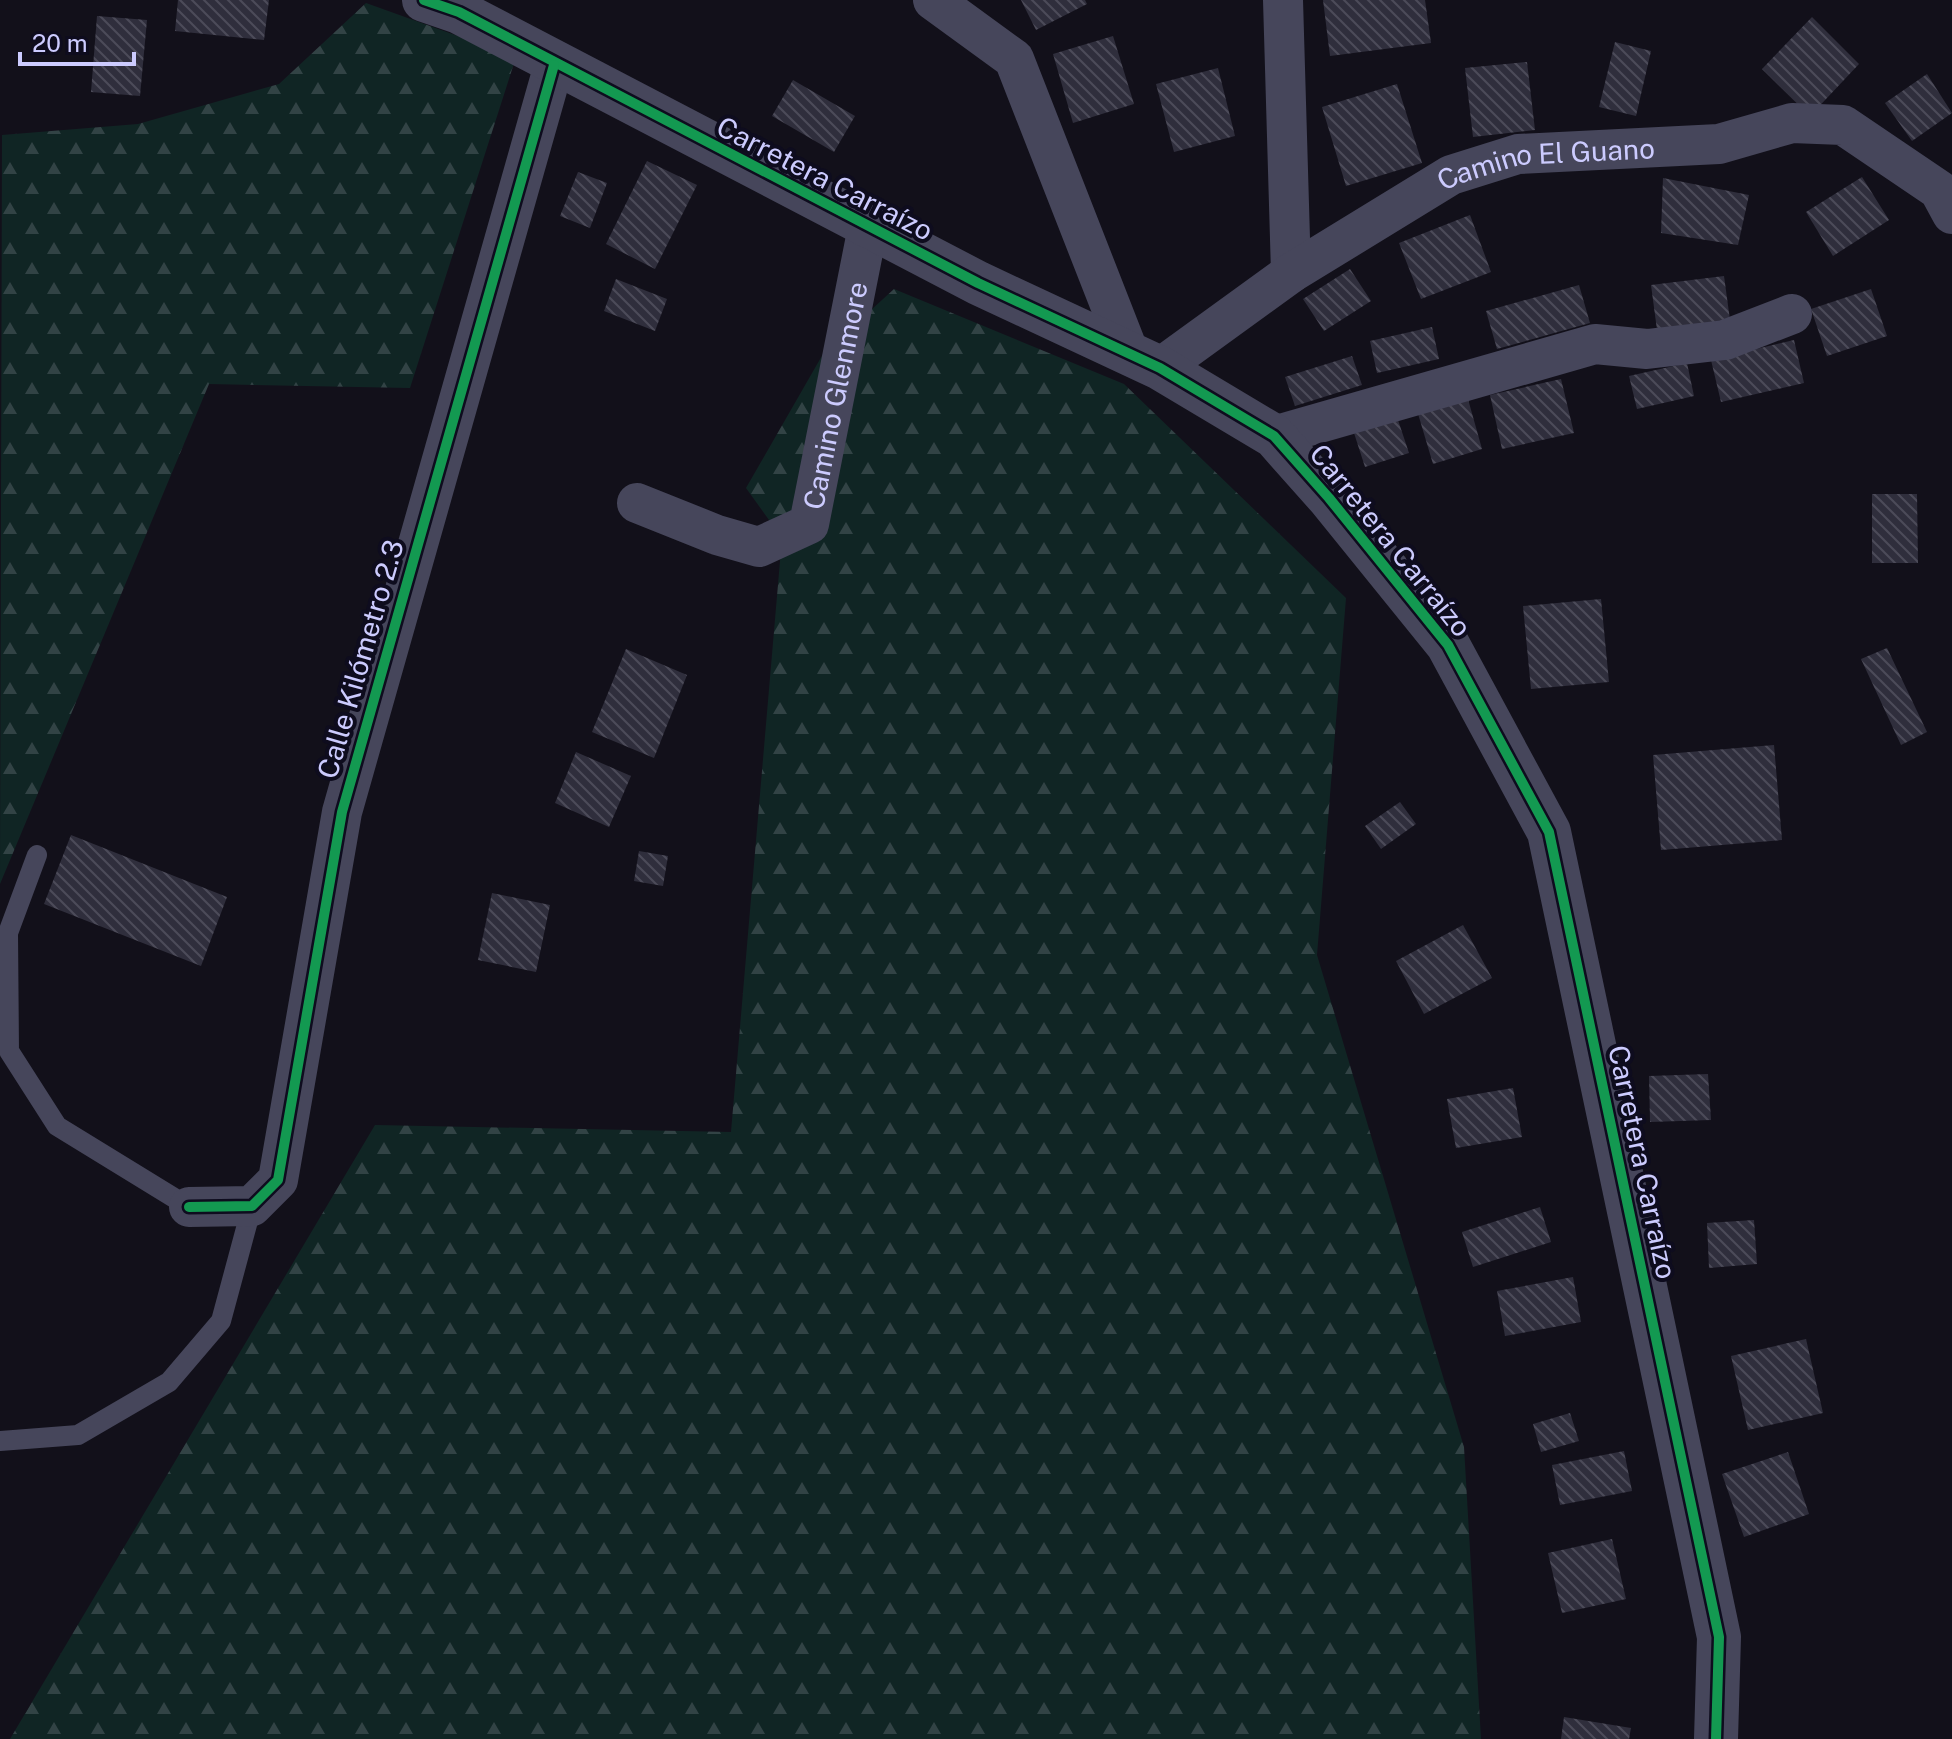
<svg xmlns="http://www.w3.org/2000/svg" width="1952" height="1739" font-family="'Public Sans',sans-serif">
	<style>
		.forest { fill: url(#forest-firs) }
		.building { fill: url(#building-back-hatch) }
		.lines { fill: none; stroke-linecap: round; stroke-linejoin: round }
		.service { stroke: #46465b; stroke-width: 20 }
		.minor { stroke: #46465b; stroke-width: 40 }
		.tertiary { stroke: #46465b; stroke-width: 44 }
		.cycleway-casing { stroke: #0e0c1e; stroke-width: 15 }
		.cycleway { stroke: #139951; stroke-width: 10 }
		.labels { text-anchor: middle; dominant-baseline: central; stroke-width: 8; stroke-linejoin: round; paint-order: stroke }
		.street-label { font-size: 28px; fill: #cccbfe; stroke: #0e0c1e }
	</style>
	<defs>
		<pattern id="forest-firs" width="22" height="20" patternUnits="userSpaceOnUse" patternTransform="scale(2)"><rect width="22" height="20" fill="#102524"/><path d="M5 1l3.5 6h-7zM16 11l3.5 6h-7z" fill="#324345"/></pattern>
		<pattern id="building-back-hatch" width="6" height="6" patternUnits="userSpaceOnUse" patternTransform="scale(2)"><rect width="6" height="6" fill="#2f2e3c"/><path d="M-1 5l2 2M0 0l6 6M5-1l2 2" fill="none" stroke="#4c4b59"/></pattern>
	</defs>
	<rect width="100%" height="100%" fill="#12101a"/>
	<g class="forest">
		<path d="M366,3L516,57L410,388L209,384L0,884L2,135L138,124L279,84Z"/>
		<path d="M894,289L1124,384L1346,598L1317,955L1464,1447L1481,1739H10L375,1125L731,1132L782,538L746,488L823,354Z"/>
	</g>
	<g class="building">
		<path d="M178,0H269L264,40L175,31Z"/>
		<path d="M1021,0H1085L1087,4L1036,30Z"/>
		<path d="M1323,0H1425L1431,43L1330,56Z"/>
		<path d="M97,16L147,20L140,96L91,92Z"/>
		<path d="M1812,17L1859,64L1810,116L1762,69Z"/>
		<path d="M1113,36L1134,104L1073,123L1053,54Z"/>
		<path d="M1615,42L1651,51L1636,116L1599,107Z"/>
		<path d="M1527,62L1535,130L1473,137L1465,68Z"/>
		<path d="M1218,68L1235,136L1174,152L1156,84Z"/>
		<path d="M1927,74L1952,113L1912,141L1885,103Z"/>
		<path d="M793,80L855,116L834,152L772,116Z"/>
		<path d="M1397,84L1422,163L1346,186L1322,107Z"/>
		<path d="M647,161L697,185L655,269L606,244Z"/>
		<path d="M578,172L607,183L590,228L560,216Z"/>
		<path d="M1862,177L1889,220L1833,256L1806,212Z"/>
		<path d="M1663,178L1749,195L1738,245L1661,233Z"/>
		<path d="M1470,215L1491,272L1421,299L1399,243Z"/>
		<path d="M1350,269L1371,301L1324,331L1303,299Z"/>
		<path d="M1724,276L1730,320L1657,330L1651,285Z"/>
		<path d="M616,279L667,299L655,331L604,311Z"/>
		<path d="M1579,285L1590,323L1497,349L1486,311Z"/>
		<path d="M1871,289L1887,336L1827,356L1811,309Z"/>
		<path d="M1432,327L1439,359L1377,373L1370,341Z"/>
		<path d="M1794,340L1804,383L1721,402L1711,360Z"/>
		<path d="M1352,356L1362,385L1295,406L1285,377Z"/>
		<path d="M1687,363L1694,396L1637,409L1629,376Z"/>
		<path d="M1561,379L1574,433L1502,449L1490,395Z"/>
		<path d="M1466,392L1482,449L1433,464L1416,407Z"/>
		<path d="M1398,420L1409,453L1365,467L1354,433Z"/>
		<path d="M1872,494H1917L1918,563H1872Z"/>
		<path d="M1601,599L1609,682L1531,689L1523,606Z"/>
		<path d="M1887,648L1927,732L1901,745L1861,659Z"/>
		<path d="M626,649L687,675L654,758L592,732Z"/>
		<path d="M1774,745L1782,840L1661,850L1653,755Z"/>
		<path d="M576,752L631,776L609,827L555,803Z"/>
		<path d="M1400,802L1416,824L1381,849L1365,826Z"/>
		<path d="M71,835L227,897L201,966L44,904Z"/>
		<path d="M639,851L668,856L663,886L634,881Z"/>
		<path d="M492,893L550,905L536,972L478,960Z"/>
		<path d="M1463,925L1492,978L1424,1014L1396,961Z"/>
		<path d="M1708,1074L1711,1120L1650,1122L1649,1076Z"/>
		<path d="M1513,1088L1522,1137L1456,1148L1447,1099Z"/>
		<path d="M1540,1207L1551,1242L1473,1267L1462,1232Z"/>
		<path d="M1754,1220L1757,1264L1709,1268L1707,1223Z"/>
		<path d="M1573,1277L1581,1322L1505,1336L1497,1291Z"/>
		<path d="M1806,1339L1823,1413L1748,1430L1731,1356Z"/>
		<path d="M1570,1413L1579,1441L1541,1452L1533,1424Z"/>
		<path d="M1624,1451L1632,1491L1560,1505L1552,1465Z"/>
		<path d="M1788,1452L1809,1514L1744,1537L1722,1474Z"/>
		<path d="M1612,1539L1626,1599L1562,1613L1548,1553Z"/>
		<path d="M1564,1717L1631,1728L1629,1739H1561Z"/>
	</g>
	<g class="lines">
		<g class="service">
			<path d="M37,855L8,933L9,1051L57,1126L189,1207"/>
			<path d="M0,1441L78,1435L169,1382L221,1321L252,1206"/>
		</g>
		<g class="minor">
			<path d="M933,0L1014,59L1129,353"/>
			<path d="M1283,0L1291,273"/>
			<path id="s1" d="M1160,368L1291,273L1451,175L1518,154L1719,144L1792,123L1843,125L1939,190L1952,214"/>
			<path d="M1274,436L1595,344L1647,349L1725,340L1792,314"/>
			<path id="s2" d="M637,503L717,535L759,547L809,524L868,227"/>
			<path d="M189,1207L252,1206L278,1180L342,812L554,65"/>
		</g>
		<path class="tertiary" d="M424,0L459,12L978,283L1160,368L1274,436L1329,498L1448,645L1549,832L1719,1637L1716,1739"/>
		<defs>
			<g id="cycleway">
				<path d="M424,0L459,12L978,283L1160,368L1274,436L1329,498L1448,645L1549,832L1719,1637L1716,1739"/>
				<path d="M189,1207L252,1206L278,1180L342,812L554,65"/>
			</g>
		</defs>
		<use href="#cycleway" class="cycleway-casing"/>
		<use href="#cycleway" class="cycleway"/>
	</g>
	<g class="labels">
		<g class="street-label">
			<text stroke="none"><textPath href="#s1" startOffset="446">Camino El Guano</textPath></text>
			<text transform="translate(825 178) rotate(27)">Carretera Carraízo</text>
			<text stroke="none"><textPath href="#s2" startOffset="316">Camino Glenmore</textPath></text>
			<text transform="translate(1391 540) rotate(51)">Carretera Carraízo</text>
			<text transform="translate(360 659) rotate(-74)">Calle Kilómetro 2.3</text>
			<text transform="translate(1643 1162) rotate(78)">Carretera Carraízo</text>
		</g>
	</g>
	<path d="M20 52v12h114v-12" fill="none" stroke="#cccbfe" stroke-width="4"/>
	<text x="32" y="52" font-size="24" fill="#cccbfe" stroke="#0e0c1e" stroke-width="6" paint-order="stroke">20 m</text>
</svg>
